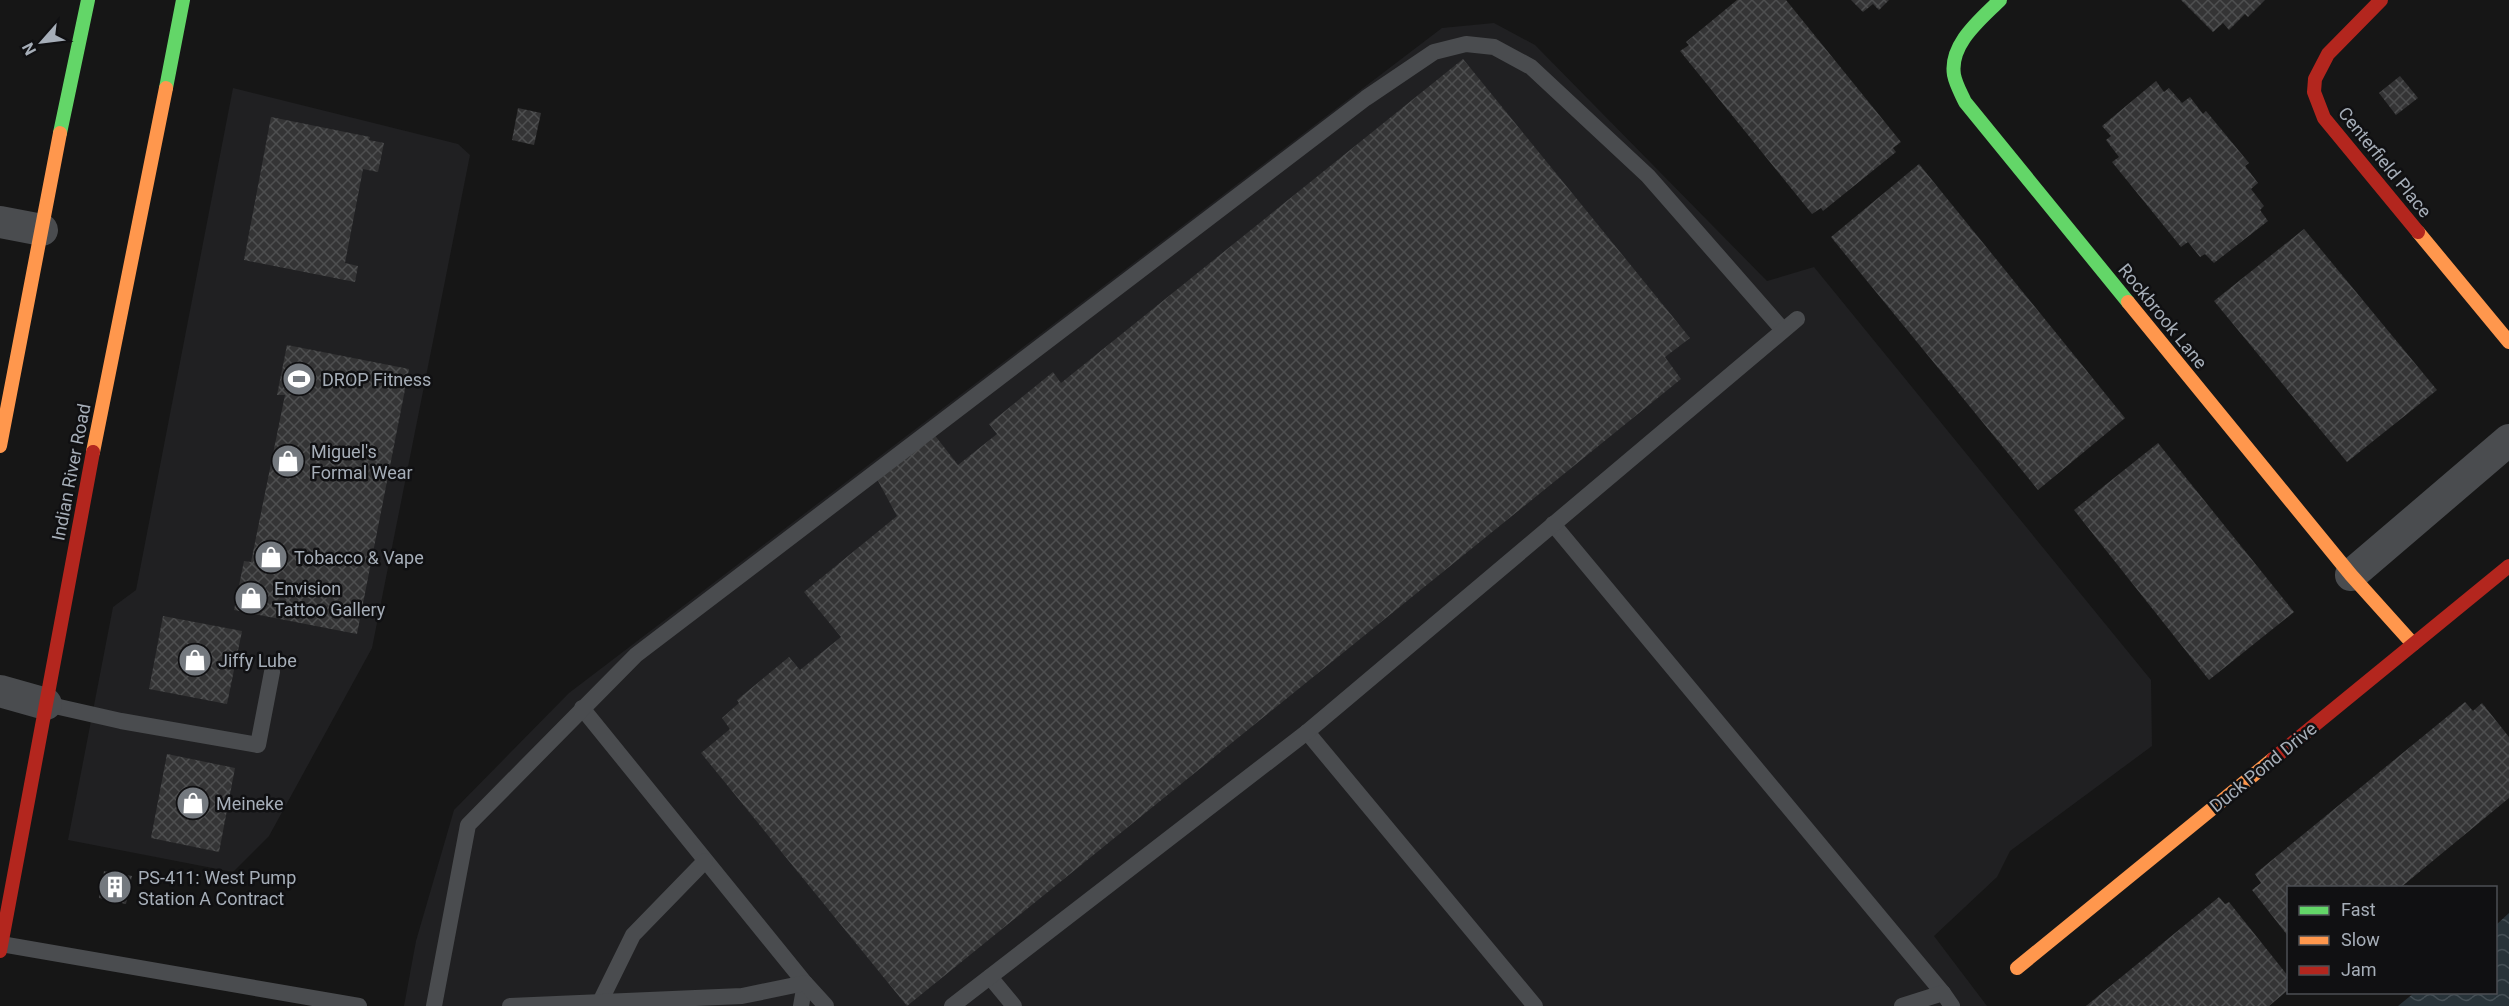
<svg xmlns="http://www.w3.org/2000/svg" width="2509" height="1006" font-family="Roboto,sans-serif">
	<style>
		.built { fill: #202022 }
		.water { fill: url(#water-waves) }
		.building { fill: url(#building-cross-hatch) }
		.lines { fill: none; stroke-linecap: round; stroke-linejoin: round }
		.lane { stroke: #4a4c4f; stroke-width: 16 }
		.street { stroke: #4a4c4f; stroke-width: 32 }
		.fast { stroke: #63d668; stroke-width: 14 }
		.slow { stroke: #ff974d; stroke-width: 14 }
		.jam { stroke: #b3261e; stroke-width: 14 }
		.labels { text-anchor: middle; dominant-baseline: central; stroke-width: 5; stroke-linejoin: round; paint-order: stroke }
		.street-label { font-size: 18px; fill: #a6aeb8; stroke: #101012 }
		.poi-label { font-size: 18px; fill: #a6aeb8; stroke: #101012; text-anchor: start }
	</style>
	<defs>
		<pattern id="water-waves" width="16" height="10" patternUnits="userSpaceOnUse" patternTransform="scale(1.5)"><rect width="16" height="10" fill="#283339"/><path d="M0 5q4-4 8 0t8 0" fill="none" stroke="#444e54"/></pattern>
		<pattern id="building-cross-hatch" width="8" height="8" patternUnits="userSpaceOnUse" patternTransform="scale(1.5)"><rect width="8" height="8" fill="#343435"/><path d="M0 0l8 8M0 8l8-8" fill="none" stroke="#4e4f50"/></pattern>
	</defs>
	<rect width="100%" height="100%" fill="#161616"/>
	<g class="built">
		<path d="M1494,23L1535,45L1767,281L1814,267L2151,680L2152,746L2010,851L1997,877L1934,936L1987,1006H404L416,941L454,810L569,693L1442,28Z"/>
		<path d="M233,88L458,144L470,155L372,648L269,836L233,872L68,840L113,607L136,590Z"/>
	</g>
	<path class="water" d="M2509,913V1006H2398L2414,993L2496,992V925Z"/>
	<g class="building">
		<path d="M1737,0H1786L1901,142L1893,148L1896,152L1823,211L1821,208L1812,214L1680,51L1689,45L1686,42Z"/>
		<path d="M1851,0H1889L1879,10L1873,4L1863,12Z"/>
		<path d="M2181,0H2265L2248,17L2245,14L2229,30L2223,23L2213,32Z"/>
		<path d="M1463,59L1690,338L1665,357L1681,379L907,1006L701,753L730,729L722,718L739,703L737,700L789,657L800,670L841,637L804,592L897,516L877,479L933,433L958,465L997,434L989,424L1053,372L1061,383Z"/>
		<path d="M2400,76L2418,98L2396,115L2379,93Z"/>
		<path d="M2156,81L2164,92L2169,88L2182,103L2190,97L2203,114L2206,111L2249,163L2245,166L2258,183L2251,189L2264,206L2260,210L2268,221L2214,263L2205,254L2200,257L2188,242L2181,247L2112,162L2119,157L2106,140L2111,136L2102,126Z"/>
		<path d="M518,108L541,113L534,145L512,140Z"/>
		<path d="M271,117L370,137L369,140L384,143L378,172L363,169L345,263L358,266L355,282L244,260Z"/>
		<path d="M1919,164L2125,418L2038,490L1831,237Z"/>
		<path d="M2304,229L2437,390L2347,462L2214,301Z"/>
		<path d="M287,345L409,369L357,634L234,610L244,561L251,562L285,395H277Z"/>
		<path d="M2158,443L2294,612L2209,680L2074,510Z"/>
		<path d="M163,616L242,631L227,704L149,689Z"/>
		<path d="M2465,702L2473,711L2482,703L2509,737V798L2400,888H2288V936L2252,890L2261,883L2255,874Z"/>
		<path d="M167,754L235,768L219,852L151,838Z"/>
		<path d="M104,871L132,876L126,904L99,898Z"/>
		<path d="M2219,897L2225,904L2229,902L2288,976L2286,980L2288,983V990L2269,1006H2086Z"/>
	</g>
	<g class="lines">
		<g class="lane">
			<path d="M1553,524L1943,993"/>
			<path d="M46,704L121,721L258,745L272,672"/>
			<path d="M582,708L805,983L801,1006"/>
			<path d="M1307,732L1535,1006"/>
			<path d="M1,944L359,1006"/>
			<path d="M990,977L1014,1006"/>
			<path d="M600,1002L633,935L705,861"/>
			<path d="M434,1006L468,825L636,655L1366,98L1434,52L1466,44L1494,47L1531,67L1648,176L1783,330"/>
			<path d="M510,1006L742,996L805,983L826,1006"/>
			<path d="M952,1006L1307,732L1797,319"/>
			<path d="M1902,1006L1943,993L1952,1006"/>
		</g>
		<g class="street">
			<path d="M0,222L42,230"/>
			<path d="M2351,575L2509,440"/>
			<path d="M0,691L46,704"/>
		</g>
		<g class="fast">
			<path d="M2000,0C1981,19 1949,44 1954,75C1956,85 1961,93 1965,102L2128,302"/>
			<path d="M166,88L183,0"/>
			<path d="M60,133L88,0"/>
		</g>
		<g class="slow">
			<path d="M2418,232L2509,342"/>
			<path d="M2128,302L2351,575L2413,644"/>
			<path d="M0,446L60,133"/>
			<path d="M93,452L166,88"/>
			<path d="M2017,968L2273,759"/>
		</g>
		<g class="jam">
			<path d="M2381,0L2328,54L2315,79L2314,92L2324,118L2418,232"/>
			<path d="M2273,759L2509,566"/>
			<path d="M0,951L93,452"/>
		</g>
	</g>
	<defs>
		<symbol id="stadium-disc" viewBox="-11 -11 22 22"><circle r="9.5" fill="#74797f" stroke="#101012"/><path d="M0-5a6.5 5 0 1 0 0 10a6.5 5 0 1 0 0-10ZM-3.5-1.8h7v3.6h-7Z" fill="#fff"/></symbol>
		<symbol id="shop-disc" viewBox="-11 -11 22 22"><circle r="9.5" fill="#74797f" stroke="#101012"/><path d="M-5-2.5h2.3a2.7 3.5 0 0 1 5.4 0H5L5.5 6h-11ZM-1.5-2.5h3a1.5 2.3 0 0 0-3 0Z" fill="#fff"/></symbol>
		<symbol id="building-disc" viewBox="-11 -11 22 22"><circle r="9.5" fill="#74797f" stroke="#101012"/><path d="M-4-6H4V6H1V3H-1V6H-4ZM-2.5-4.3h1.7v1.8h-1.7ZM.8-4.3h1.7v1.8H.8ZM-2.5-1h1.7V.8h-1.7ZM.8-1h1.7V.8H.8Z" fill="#fff"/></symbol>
	</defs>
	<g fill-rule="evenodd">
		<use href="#stadium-disc" x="280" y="360" width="38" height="38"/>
		<use href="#shop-disc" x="269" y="442" width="38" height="38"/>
		<use href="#shop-disc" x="252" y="538" width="38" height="38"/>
		<use href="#shop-disc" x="232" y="579" width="38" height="38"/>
		<use href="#shop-disc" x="176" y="641" width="38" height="38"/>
		<use href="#shop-disc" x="174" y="784" width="38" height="38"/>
		<use href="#building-disc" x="96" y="868" width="38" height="38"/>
	</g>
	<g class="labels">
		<g class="street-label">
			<text transform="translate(2385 162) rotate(51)">Centerfield Place</text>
			<text transform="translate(2163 316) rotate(51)">Rockbrook Lane</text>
			<text transform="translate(71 472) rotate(-79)">Indian River Road</text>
			<text transform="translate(2263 767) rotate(-39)">Duck Pond Drive</text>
		</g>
		<g class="poi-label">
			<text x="322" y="379">DROP Fitness</text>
			<text x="311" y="451">Miguel's<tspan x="311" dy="21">Formal Wear</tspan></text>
			<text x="294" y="557">Tobacco &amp; Vape</text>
			<text x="274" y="588">Envision<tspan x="274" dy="21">Tattoo Gallery</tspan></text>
			<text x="218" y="660">Jiffy Lube</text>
			<text x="216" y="803">Meineke</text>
			<text x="138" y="877">PS-411: West Pump<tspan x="138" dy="21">Station A Contract</tspan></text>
		</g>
	</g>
	<rect x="2287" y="886" width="210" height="108" fill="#101012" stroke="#4c4f54" stroke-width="1.5"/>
	<rect x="2299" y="906" width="30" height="9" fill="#63d668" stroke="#4c4f54" stroke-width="1.5"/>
	<text x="2341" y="916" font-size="18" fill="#a6aeb8">Fast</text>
	<rect x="2299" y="936" width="30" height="9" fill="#ff974d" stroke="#4c4f54" stroke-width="1.5"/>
	<text x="2341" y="946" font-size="18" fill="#a6aeb8">Slow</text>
	<rect x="2299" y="966" width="30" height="9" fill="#b3261e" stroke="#4c4f54" stroke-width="1.5"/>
	<text x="2341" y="976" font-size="18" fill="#a6aeb8">Jam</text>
	<g transform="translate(42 42) rotate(242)" stroke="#101012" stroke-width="4.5" paint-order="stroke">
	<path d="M0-4.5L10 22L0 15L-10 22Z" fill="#a6aeb8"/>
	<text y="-9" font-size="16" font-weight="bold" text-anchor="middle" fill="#a6aeb8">N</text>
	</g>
</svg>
